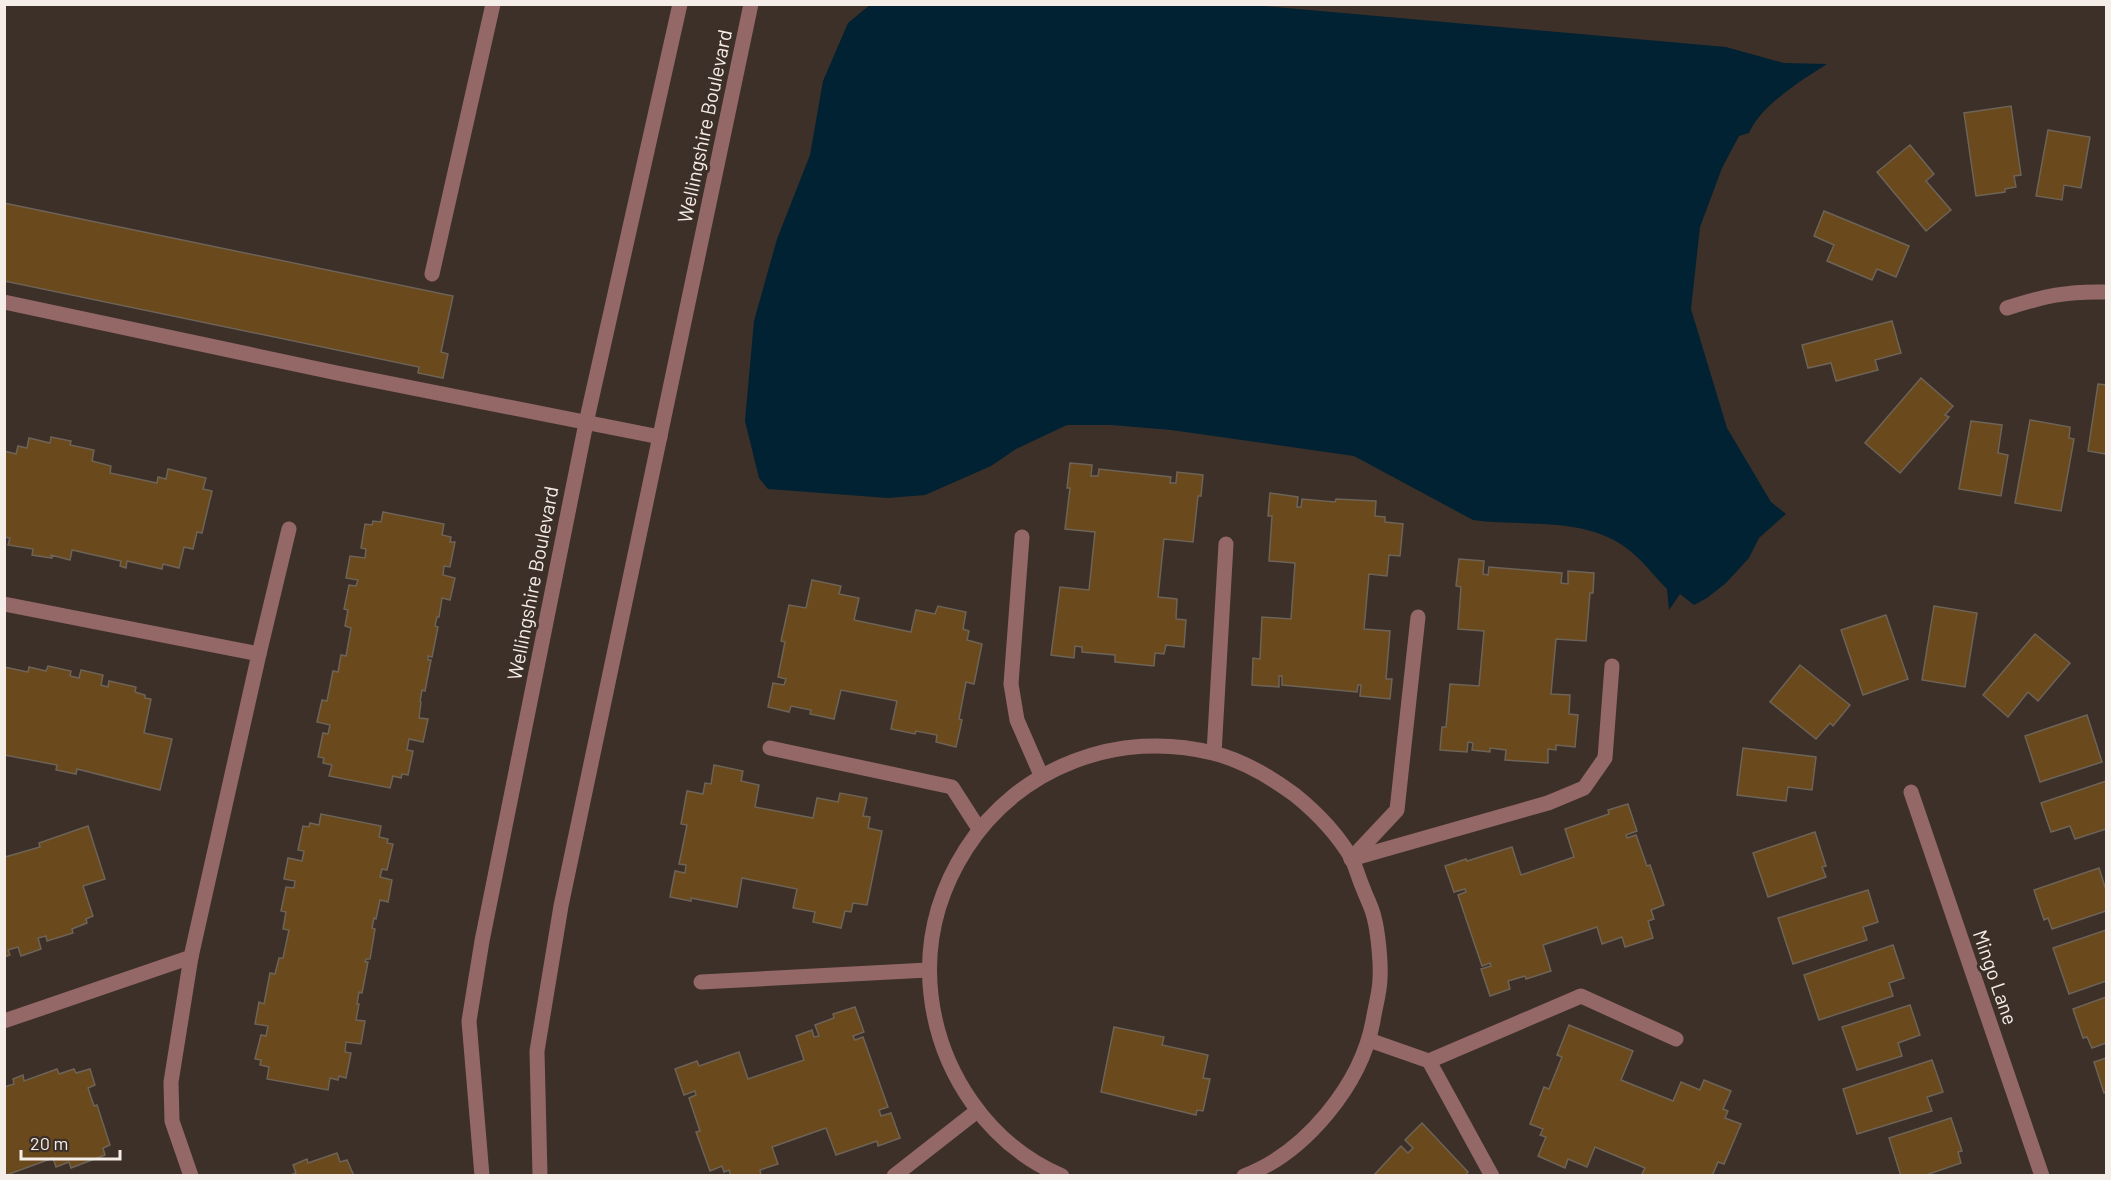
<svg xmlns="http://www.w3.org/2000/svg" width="2111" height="1180" font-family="Barlow,sans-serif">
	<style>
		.water { fill: #012233 }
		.building { fill: #6a491c; stroke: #6d6357; stroke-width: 1.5 }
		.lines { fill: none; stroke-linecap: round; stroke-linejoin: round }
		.minor { stroke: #936867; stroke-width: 15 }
		.labels { text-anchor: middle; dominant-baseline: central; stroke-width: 6; stroke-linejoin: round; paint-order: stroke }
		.street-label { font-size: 20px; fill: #f5ede8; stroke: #3d3029 }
	</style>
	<rect width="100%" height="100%" fill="#3d3029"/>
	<path class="water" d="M1241,4L1726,47L1784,63L1827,64C1802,80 1761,105 1749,133L1739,136L1722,168L1700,227L1691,309L1727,428L1771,502L1786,514L1759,538L1749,558L1726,583L1707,598L1694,605L1680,594L1669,610L1667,589C1654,576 1641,558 1625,547C1582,516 1523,527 1473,520L1354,456L1171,430L1111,425H1067L1016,449L991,466L925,495L888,498L768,489L759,478L745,421L754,321L777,239L810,155L823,81L848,23L871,4Z"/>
	<g class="building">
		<path d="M2011,106L2021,175L2014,176L2016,187L2005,189V192L1976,196L1964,113Z"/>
		<path d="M2048,130L2090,137L2081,188L2064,185L2062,200L2036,196Z"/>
		<path d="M1910,145L1934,174L1926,181L1951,210L1926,231L1877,172Z"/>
		<path d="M4,203L453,296L441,352L448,354L443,378L418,373L419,367L4,281Z"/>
		<path d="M1824,211L1909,246L1896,277L1877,269L1872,280L1827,261L1834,245L1814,236Z"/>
		<path d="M1892,321L1901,353L1875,360L1878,370L1836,381L1831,363L1808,368L1802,345Z"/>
		<path d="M1921,378L1953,406L1945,415L1949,417L1900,473L1865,443Z"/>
		<path d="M2098,384L2106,385V454L2088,451Z"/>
		<path d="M2030,420L2070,427L2069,438L2074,439L2061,511L2015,503Z"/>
		<path d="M1971,421L2002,425L1998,453L2008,455L2001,496L1959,489Z"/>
		<path d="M51,437L71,441L70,445L94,450L92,461L111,466L110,473L157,483L158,477L166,479L168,469L206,478L203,489L212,491L202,533L197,532L193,549L184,547L179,568L163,564L162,569L127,561L126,568L120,566L121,561L72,550L70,560L51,555L52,558L32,555L33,549L8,545L10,538L4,537V451L16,454L18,446L27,448L29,438L50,443Z"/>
		<path d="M1070,463L1092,465L1091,476H1098L1099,469L1171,477L1170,483H1176L1177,472L1203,475L1201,496H1198L1193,542L1164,539L1158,597L1177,599L1176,619L1186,620L1184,647L1166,645L1164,654L1155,653L1154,666L1115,662V655L1082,652V647L1075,646L1074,658L1051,655L1060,587L1089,590L1095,532L1065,529L1070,488H1067Z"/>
		<path d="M1270,493L1298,497L1297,507H1301L1302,499L1335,502L1336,499L1376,501L1375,516L1385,517V522L1403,524L1400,556L1389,555L1387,576L1369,574L1364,629L1390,631L1386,679H1392L1390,699L1360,696L1361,685H1358L1357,692L1282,685V676H1279V687L1252,685L1253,658L1260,659L1262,617L1291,619L1295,563L1269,561L1272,516H1268Z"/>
		<path d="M383,512L444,524L442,535L451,537L450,542H455L450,567L444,566L443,575L455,578L450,600L442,598L439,617H437L435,626L438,627L432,657L428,656V660H431L425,691L422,690L420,701L421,702L419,718L428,719L423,742L409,739L407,750L413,751L408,775L402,774L401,778L393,776L390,788L329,776L332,765L323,763L324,758L318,757L323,733L328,734L330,725L317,722L322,700L327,701L333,671L338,672L341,655L346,656L351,628L345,626L348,610L344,609L349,585L356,586L358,580L346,578L350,556L365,558L366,549L361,548L365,524L372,525L373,521L381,522Z"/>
		<path d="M1459,559L1484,561L1483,574L1488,575L1489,567L1562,573L1561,583L1568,584V571L1594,573L1593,593H1590L1586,641L1556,639L1551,694L1570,695L1569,714L1578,715L1575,747L1556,745V750L1548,749V763L1505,760L1506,750L1490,748V752L1472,750L1473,743L1468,742L1467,752L1440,750L1442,727H1446L1450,684L1479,686L1484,631L1458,629L1461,587L1456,586Z"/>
		<path d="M812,580L841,586L839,594L859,598L854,620L911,632L916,610L935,614L938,606L966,612L963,629L969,631L967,640L982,644L974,684L966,682L959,719L962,720L956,747L936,742L937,735L916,731L915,734L891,729L897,701L841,690L834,719L810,714L811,710L791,706L789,712L768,707L773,683L784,685L786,679L778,677L785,642L781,641L789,605L806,608Z"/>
		<path d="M1934,606L1977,613L1965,687L1922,680Z"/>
		<path d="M1886,615L1908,679L1863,695L1841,630Z"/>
		<path d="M2035,634L2070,663L2038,701L2028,692L2008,717L1983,695Z"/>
		<path d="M1800,665L1850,705L1833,726L1830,723L1816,739L1770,702Z"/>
		<path d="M48,666L71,671L70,676L79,678L81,670L103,675L101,685L108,687L109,681L136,687L135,692L145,695V698L151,699L144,733L172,739L160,790L77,769L76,774L56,770L57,765L4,755V667L28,672L29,667L46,671Z"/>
		<path d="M2087,715L2102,762L2040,782L2025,736Z"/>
		<path d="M1743,748L1816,757L1812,790L1788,787L1786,801L1737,795Z"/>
		<path d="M714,765L743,771L741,781L759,785L755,807L813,818L817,798L838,802L840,793L867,798L863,816L870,817L868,828L882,831L867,905L853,903L851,912L845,911L841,928L813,922L815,912L793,908L797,889L742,878L737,907L691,898V901L670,897L675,871L685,873L686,865L679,864L687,825L681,824L687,791L703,794L705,783L711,784Z"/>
		<path d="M2106,781V829L2075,839L2070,826L2051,832L2041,803Z"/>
		<path d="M1628,804L1637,831L1626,835L1627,838L1636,835L1647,866L1650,865L1664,905L1651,910L1654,919L1648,921L1653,938L1625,947L1622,937L1602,944L1597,927L1543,945L1551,971L1526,979L1525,976L1508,981L1510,989L1490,996L1481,969L1491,966L1490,963L1482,966L1458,895L1466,892L1465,889L1454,892L1445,866L1466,859L1467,861L1512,847L1521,875L1574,857L1565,829L1609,814L1608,810Z"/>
		<path d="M321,814L381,826L379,837L388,839L387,843L393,844L387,870L382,869L380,877L392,880L388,902L380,900L376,919L374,918L372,928L375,929L370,959H366L365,962H368L362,993L359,992L357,1004H359L356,1020L365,1021L361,1044L346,1042L345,1052L351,1053L346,1078L339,1076L338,1080L330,1078L328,1090L267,1079L269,1067L260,1065L261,1060L255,1059L261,1035L266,1036L268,1026L255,1024L259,1002L264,1004L270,973L275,974L279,958H283L289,930L283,929L286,912L281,911L286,887L294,888L295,881L284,879L288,858L302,861L304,851L298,850L303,826L309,827L310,823L319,825Z"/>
		<path d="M88,826L105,879L83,886L93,916L86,919L87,923L72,929L73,933L47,941L46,936L38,938L41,949L21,956L18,947L8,950L10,955L4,957V855L5,857L40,847L39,843Z"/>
		<path d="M1815,832L1826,866L1822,867L1826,877L1768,897L1753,853Z"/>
		<path d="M2099,868L2106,890V911L2052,929L2048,918L2044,920L2034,890Z"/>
		<path d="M1868,890L1878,922L1863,927L1867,940L1793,964L1778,918Z"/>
		<path d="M2106,930V981L2069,994L2053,948Z"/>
		<path d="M1893,945L1904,978L1889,983L1893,996L1819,1020L1804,975Z"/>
		<path d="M2106,997V1043L2092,1048L2087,1037L2083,1038L2073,1009Z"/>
		<path d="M1910,1005L1920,1035L1898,1043L1902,1056L1857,1070L1842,1027Z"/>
		<path d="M855,1007L864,1032L853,1036L855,1040L863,1037L888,1107L879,1110L881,1116L891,1113L900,1138L878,1146L877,1141L836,1155L826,1128L772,1147L778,1164L760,1170L761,1176H731L729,1170L724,1172L722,1166L710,1171L696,1132L700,1131L689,1098L696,1095L695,1091L684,1095L675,1069L697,1061L699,1066L739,1052L748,1079L804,1060L796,1036L812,1030L814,1037L819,1036L815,1025L834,1018L833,1014Z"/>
		<path d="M1569,1025L1633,1051L1621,1080L1673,1101L1681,1082L1700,1090L1704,1080L1731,1091L1723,1109L1728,1111L1725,1118L1741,1124L1724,1164L1718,1162L1712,1176H1641L1645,1168L1595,1147L1587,1167L1568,1159L1565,1168L1538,1156L1546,1137L1540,1135L1543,1129L1530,1124L1544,1087L1549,1089L1562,1057L1557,1055Z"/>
		<path d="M1114,1027L1164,1037L1162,1045L1208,1055L1203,1078L1210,1079L1203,1111L1197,1110L1196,1115L1101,1092Z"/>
		<path d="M2106,1058V1092L2104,1093L2094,1062Z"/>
		<path d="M1932,1060L1943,1092L1927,1097L1932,1111L1857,1134L1843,1089Z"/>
		<path d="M57,1069L59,1074L74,1069L76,1073L90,1069L95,1085L88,1088L94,1106L97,1105L110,1145L103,1148L105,1155L71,1168L69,1162L56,1167L53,1158L4,1176V1087L14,1084L13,1079L23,1075L24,1081Z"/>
		<path d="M1951,1118L1962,1151L1958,1152L1961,1163L1923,1176H1901L1889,1138Z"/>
		<path d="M1422,1123L1468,1172L1465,1176H1373L1401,1146L1408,1153L1413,1148L1405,1140Z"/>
		<path d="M337,1153L340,1162L347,1160L354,1176H288L296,1173L293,1165L307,1159L308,1163Z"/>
	</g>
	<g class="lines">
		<g class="minor">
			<path d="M432,274L493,4"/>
			<path d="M4,302L337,373L660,437"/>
			<path d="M2007,308C2045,296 2066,291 2106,292"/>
			<path d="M1022,537L1011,684L1017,720L1041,775"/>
			<path d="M4,604L259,654L191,957L4,1021"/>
			<path d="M259,654L289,529"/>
			<path d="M770,748L952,787L979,829"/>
			<path d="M1214,753L1226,544"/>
			<path d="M1911,792L2042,1176"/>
			<path d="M1351,859L1548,803L1584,788L1605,758L1612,666"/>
			<path d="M1351,859L1397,810L1418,617"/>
			<path d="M191,957L171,1082L172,1121L191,1176"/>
			<path d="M701,982L928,970"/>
			<path d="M1369,1040L1429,1061L1492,1176"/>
			<path d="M1429,1061L1581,996L1676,1039"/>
			<path d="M482,1176L469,1021L482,941L586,423L680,4"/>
			<path d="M540,1176L537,1051L561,906L751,4"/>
			<path d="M894,1176L977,1111"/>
			<path d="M1062,1176C989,1145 940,1073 931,995C925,943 938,893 966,849C1018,767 1119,729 1213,753C1242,760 1272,778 1295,795C1316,812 1338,835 1352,859C1356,868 1359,879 1363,888C1366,897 1372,907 1374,917C1378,931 1381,964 1380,978C1380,992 1375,1007 1373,1021C1361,1085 1305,1153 1244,1176"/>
		</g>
	</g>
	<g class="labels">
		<g class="street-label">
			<text transform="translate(704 126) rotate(-78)">Wellingshire Boulevard</text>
			<text transform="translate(532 583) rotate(-79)">Wellingshire Boulevard</text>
			<text transform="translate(1996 977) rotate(71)">Mingo Lane</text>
		</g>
	</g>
	<rect width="2111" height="1180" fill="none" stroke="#f5ede8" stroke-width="12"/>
	<path d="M21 1150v9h99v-9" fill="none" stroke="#f5ede8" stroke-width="3"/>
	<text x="30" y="1150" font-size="18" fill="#f5ede8" stroke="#3d3029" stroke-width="4.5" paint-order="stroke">20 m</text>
</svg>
